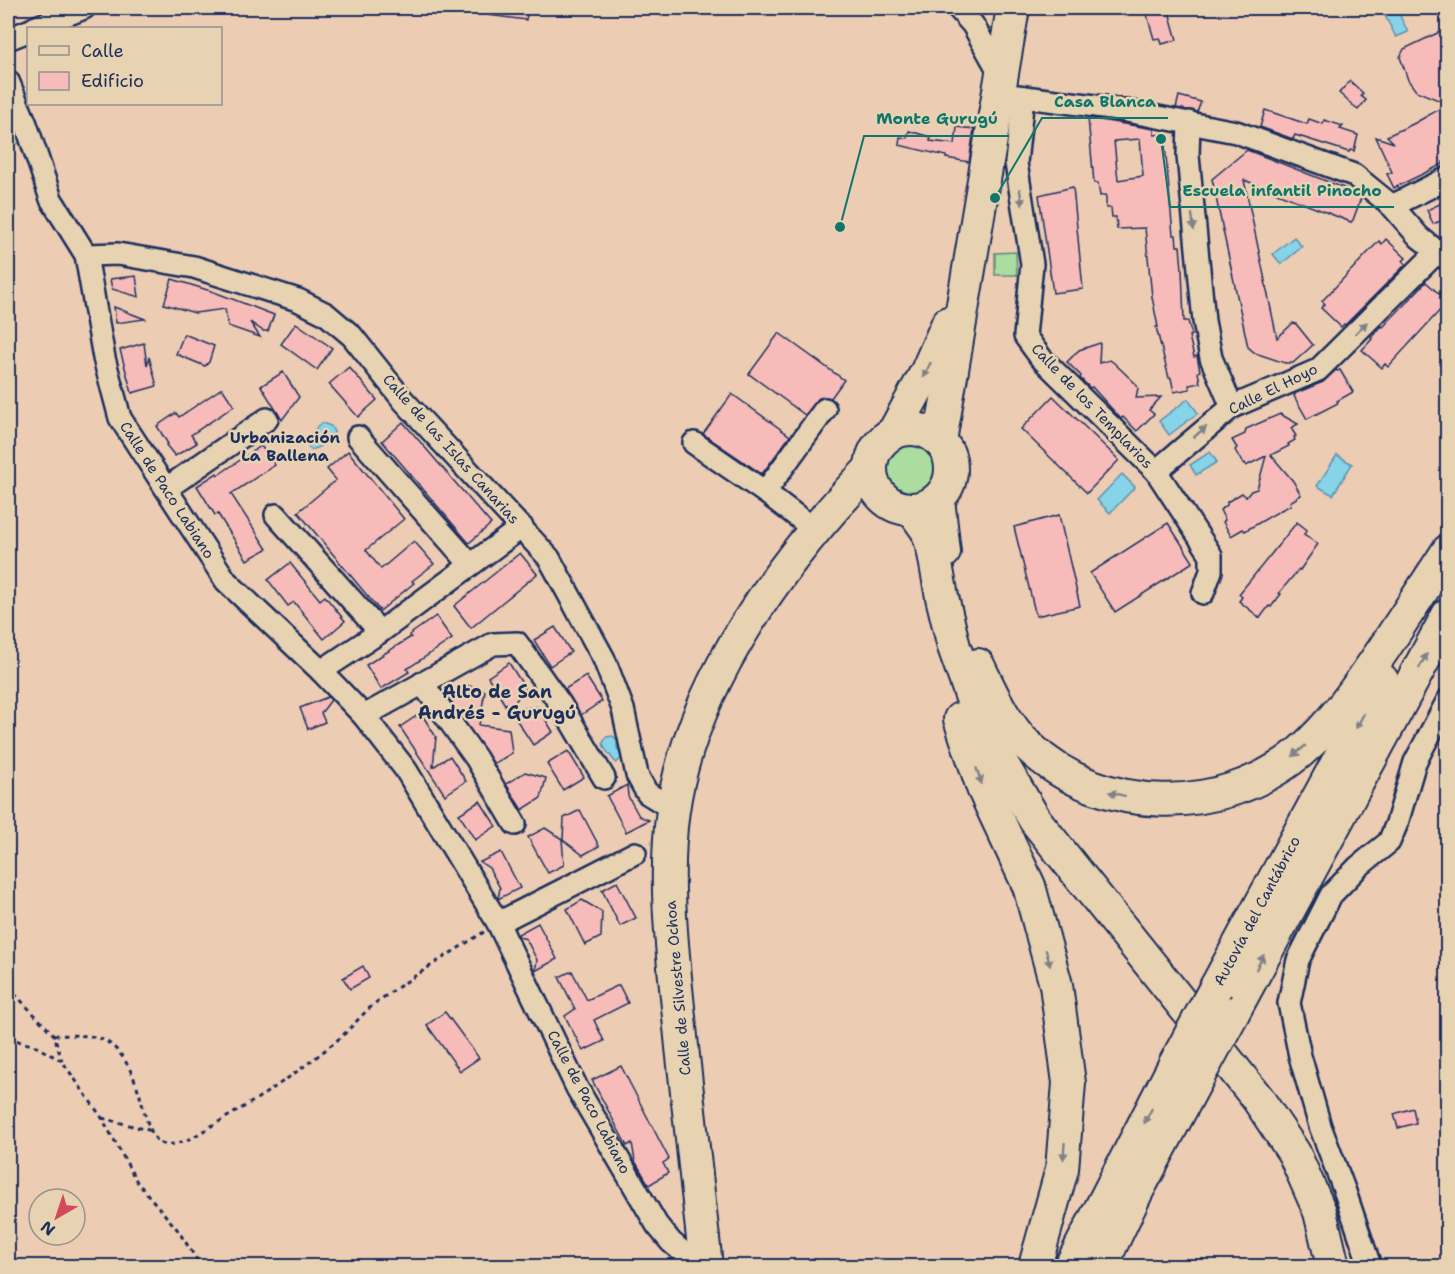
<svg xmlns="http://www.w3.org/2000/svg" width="1455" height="1274" font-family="'Shantell Sans',sans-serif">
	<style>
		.green { fill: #aadd9f; stroke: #62867e; stroke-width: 1.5 }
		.water { fill: #87d3e7; stroke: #5c91b0; stroke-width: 1.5 }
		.building { fill: #f7bbb9; stroke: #1b2f5e; stroke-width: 1.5; fill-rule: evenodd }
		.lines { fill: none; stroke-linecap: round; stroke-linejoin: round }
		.minor-casing { stroke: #1b2f5e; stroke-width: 26 }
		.highway-casing { stroke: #1b2f5e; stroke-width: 36 }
		.path { stroke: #1b2f5e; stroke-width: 3; stroke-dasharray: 4.5 4.5; stroke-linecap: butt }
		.minor { stroke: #e7d3b1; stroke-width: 21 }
		.highway { stroke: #e7d3b1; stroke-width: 32 }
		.highway-bridge-casing { stroke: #1b2f5e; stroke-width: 36; stroke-linecap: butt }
		.highway-bridge { stroke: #e7d3b1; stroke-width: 32 }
		.oneway { fill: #818188 }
		.labels { text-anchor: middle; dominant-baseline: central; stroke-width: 5; stroke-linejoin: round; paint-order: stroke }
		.street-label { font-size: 15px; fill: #1b2f5e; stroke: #e7d3b1 }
		.neighbourhood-label { font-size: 16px; font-weight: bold; fill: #1b2f5e; stroke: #e7d3b1 }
		.quarter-label { font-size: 18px; font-weight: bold; fill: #1b2f5e; stroke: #e7d3b1 }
		.leader { fill: none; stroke: #0f766e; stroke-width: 2 }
		.callout-dot { fill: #0f766e; stroke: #e7d3b1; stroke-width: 2 }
		.callout-label { font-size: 16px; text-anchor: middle; font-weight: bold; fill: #0f766e; stroke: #e7d3b1; stroke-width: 5; stroke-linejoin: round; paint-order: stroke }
	</style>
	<rect width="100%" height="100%" fill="#ecccb3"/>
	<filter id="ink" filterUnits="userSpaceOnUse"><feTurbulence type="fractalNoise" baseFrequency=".0167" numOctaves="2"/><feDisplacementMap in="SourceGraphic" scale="12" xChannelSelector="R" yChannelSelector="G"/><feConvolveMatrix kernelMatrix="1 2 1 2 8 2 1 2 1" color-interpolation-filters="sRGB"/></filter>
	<g filter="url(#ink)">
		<g class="green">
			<path d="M8,88L23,142L8,146Z"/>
			<path d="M1016,252L1017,275H995V253Z"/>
			<circle cx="910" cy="469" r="27"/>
		</g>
		<g class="water">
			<path d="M1396,8L1408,32L1396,37L1384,14Z"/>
			<path d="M1294,237L1302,247L1281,264L1273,254Z"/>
			<path d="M1188,399L1198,413L1169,435L1159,421Z"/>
			<path d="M322,423L331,426L334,432L333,437L317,448L311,450L306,444C308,439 316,426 322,423Z"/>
			<path d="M1210,452L1217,462L1196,475L1190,465Z"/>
			<path d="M1337,455L1352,464L1333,495L1317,486Z"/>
			<path d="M1122,474L1135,487L1110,513L1097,500Z"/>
			<path d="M613,736L617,740V748L622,758L616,763L605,749L603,743L606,737Z"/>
		</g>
		<g class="building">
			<path d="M488,8H528L526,20L488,15Z"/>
			<path d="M1145,8H1168L1177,40L1162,44L1160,38L1154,39Z"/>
			<path d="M1448,28V104L1416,91L1408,80L1400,57L1404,49Z"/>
			<path d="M1350,81L1363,93L1361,96L1366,100L1358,110L1339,93Z"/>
			<path d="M1179,96L1201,102L1197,112L1176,108Z"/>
			<path d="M1448,104V160L1443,162V164L1394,188L1387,174L1392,172L1376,137L1394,143L1387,136L1415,123Z"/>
			<path d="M1265,110L1307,124L1309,119L1323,124L1324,120L1343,126L1340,129L1358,135L1354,151L1350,150L1349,152L1295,135L1293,139L1260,127Z"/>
			<path d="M1088,118L1154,129V135L1164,134L1173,235H1176L1177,246H1180L1182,269L1184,321H1188L1192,335L1189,336L1194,357L1197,356L1200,371L1198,372L1200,383L1189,385L1190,389L1174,392L1171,378H1169L1156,327H1158L1152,297L1145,228L1117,229L1116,217H1112L1111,208H1106V195L1100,196L1098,183H1094ZM1140,139L1143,176L1118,180L1114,141Z"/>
			<path d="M957,127L974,129L969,162L946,158V156L899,145L900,137L907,138L909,131L931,137L930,141L955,144Z"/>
			<path d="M1247,150L1354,192L1361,198L1353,220L1351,222L1244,180L1277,338L1293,323L1296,324L1313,345L1293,363H1285L1255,353L1248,347L1212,179Z"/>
			<path d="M1073,187L1083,289L1053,293L1039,195Z"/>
			<path d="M1448,200V218L1433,224L1427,210Z"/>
			<path d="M1386,239L1406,258L1403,261L1406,264L1345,325L1344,324L1341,327L1321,308L1325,304L1322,301L1379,241L1382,244Z"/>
			<path d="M136,276L139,297L112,289L110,279Z"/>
			<path d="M172,279L214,292L274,315L268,331H263L250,322L260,337L228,326L225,309L195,313L164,304Z"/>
			<path d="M1426,282L1445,299L1441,304L1444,306L1388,367L1385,364L1382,368L1362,350L1372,339L1371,338L1382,326L1383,327Z"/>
			<path d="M114,307L145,319L116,323Z"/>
			<path d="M296,323L332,348L317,370L281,344Z"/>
			<path d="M779,333L844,380L831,398H819L805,415L749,374Z"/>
			<path d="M184,334L214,346L209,362L205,366L176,354Z"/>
			<path d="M144,343L147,366L149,357L157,386L132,393L120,350Z"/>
			<path d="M1100,343L1099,363L1110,360L1114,363L1136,384L1138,388L1136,398L1161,397L1149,410L1154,414L1137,431L1123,417L1121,419L1092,387L1090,388L1080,378L1081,376L1067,362L1079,350Z"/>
			<path d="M349,367L377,400L358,417L329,384Z"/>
			<path d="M1336,370L1337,371L1340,370L1353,392L1337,401L1338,403L1307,419L1294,396L1296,393L1323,382Z"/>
			<path d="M283,372L299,397L282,420L261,386Z"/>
			<path d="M222,388L234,406L191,435L197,443L175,456L166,445L168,444L157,426L176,413L179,417Z"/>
			<path d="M732,394L790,436L762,474L703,434Z"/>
			<path d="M1053,396L1119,460L1087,493L1021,429Z"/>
			<path d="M1280,414L1298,424L1291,428L1296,436L1294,437L1295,440L1288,444L1289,446L1271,455L1293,481L1301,495L1290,502L1291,505L1281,510L1245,531L1243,529L1231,536L1223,522L1225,520L1220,510L1227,505V502L1242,493L1246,497L1251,491L1257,489L1266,456L1246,466L1245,463L1243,464L1235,450L1237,448L1232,440L1245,434L1246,429Z"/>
			<path d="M403,422L491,524L469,543L382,441Z"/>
			<path d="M261,446L275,465L231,494L267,549L247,560L218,514L215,515L197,486L217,473L218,475Z"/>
			<path d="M348,451L404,519L366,550L381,569L414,541L434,564L412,581L414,583L380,611L298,512L336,480L327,469Z"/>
			<path d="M1059,515L1080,606L1036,616L1014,527Z"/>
			<path d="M1297,522L1307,530L1304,534L1318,544L1300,570L1299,569L1279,593L1281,594L1271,607L1269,606L1260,618L1239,601L1242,597L1239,594Z"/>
			<path d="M1168,523L1193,562L1115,612L1090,573Z"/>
			<path d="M520,553L537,574L471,628L454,606Z"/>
			<path d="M290,563L320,600L325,596L345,621L324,639L294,602L288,606L268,580Z"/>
			<path d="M436,616L452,639L407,669L409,672L381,689L366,665L411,637L409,635Z"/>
			<path d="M555,627L571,652L550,666L534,640Z"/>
			<path d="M509,663L525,688L510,709L506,703L507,708L488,677Z"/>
			<path d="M586,676L602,701L581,715L565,689Z"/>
			<path d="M466,685L485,691L479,725L509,729L512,753L494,764L447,696Z"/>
			<path d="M328,697L331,700L321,713L325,722L308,729L300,708Z"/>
			<path d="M538,707L553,732L533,745L510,710Z"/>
			<path d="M421,713L436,737L433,767L450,756L466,781L445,795L400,727Z"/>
			<path d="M568,751L584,777L563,790L547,764Z"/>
			<path d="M525,772L546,778L541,798L522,810L506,784Z"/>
			<path d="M627,785L628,796L639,816L649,820L626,832L607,796Z"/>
			<path d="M480,801L496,826L475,840L459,814Z"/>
			<path d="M580,810L599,846L583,855L563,840L564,818Z"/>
			<path d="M545,828L562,839L564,865L548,873L528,837Z"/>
			<path d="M501,852L520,888L498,899L500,888L489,868L480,862Z"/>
			<path d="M617,882L636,918L620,926L602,890Z"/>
			<path d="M582,900L602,912L601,937L585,945L567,909Z"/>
			<path d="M538,923L557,959L535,971L537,960L526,939L519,937L518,934Z"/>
			<path d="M363,966L369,978L350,989L343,978Z"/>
			<path d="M572,971L587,1000L619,985L628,1003L594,1020L604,1041L583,1051L565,1016L575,1009L559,977Z"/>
			<path d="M445,1012L479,1058L460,1071L427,1025Z"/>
			<path d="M621,1066L669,1159L663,1163L668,1173L649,1185L635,1161L632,1143L627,1146L592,1080Z"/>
			<path d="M1413,1108L1416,1123L1398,1128L1394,1114Z"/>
		</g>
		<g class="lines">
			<defs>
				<g id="minor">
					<path d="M958,8L973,25L1001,75"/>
					<path d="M34,28L84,8"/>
					<path d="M8,39L28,31"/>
					<path d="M8,81L26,124L51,199L86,255L104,358L120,418L226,581L321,671L364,716L406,770L498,923L577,1088L657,1225L671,1242L699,1266"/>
					<path d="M1009,95L1111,108L1236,132L1354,175L1392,206L1419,237L1448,260"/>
					<path d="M1023,97L1016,163L1032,264L1025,336L1041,358L1156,471L1211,555V571L1203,593"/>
					<path d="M1189,122L1188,156L1204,321L1211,358L1232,407"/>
					<path d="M1392,206L1448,178"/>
					<path d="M86,255L118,254L194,267L298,300L326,314L352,336L403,400L549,558L604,659L623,709L637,775L647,793L673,809"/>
					<path d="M358,437L470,564"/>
					<path d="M694,443L765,492L815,530"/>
					<path d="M1156,471L1232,407L1318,370L1437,252"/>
					<path d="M167,488L267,419"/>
					<path d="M765,492L825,409"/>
					<path d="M276,515L380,632"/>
					<path d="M321,671L380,632L522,527"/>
					<path d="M422,683L476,758L515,824"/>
					<path d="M364,716L493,644L517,643L561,705L604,778"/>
					<path d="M498,923L635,853"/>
					<path d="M1370,1266L1345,1192L1320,1126L1300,1056L1289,1003L1298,960L1331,895L1358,867L1389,842L1397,823L1415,762L1448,700"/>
				</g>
				<g id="highway">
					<circle cx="911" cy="469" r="40"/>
					<path d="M894,432L927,371L948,323"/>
					<path d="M940,441L1013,8"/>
					<path d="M938,499L944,552"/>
					<path d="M912,509L927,530L933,548L942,597L954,647L985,735L1035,820L1258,1099L1294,1153L1320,1212L1333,1266"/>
					<path d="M978,665C992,694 1004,723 1028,746C1101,816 1222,817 1299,753C1334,723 1360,684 1385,647C1406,615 1427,583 1448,551"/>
					<path d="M960,719L983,788L1029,886L1056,985L1069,1083L1062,1169L1035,1266"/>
					<path d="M1216,987L1382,680"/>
					<path d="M1233,1013L1448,615"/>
					<path d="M706,1266C697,1187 688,1107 680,1027C673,956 663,881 673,810C691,684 784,557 870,469"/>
					<path d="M1071,1266L1175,1064"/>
					<path d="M1101,1266L1136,1193L1197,1079"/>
				</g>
			</defs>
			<use href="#minor" class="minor-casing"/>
			<use href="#highway" class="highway-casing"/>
			<g class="path">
				<path d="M8,987L54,1035L62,1061"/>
				<path d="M54,1035C69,1036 85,1034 99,1038C122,1046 134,1075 140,1096C144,1110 147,1127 156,1139C162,1147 173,1145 181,1142C192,1139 203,1131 213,1125C258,1100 302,1070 341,1037C354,1025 366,1009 381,999C414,976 449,954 484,932"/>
				<path d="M8,1038L35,1046L62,1061L102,1118L137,1182L177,1229L201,1266"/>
				<path d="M102,1118L152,1131"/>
			</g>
			<use href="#minor" class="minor"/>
			<use href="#highway" class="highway"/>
			<defs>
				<g id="highway-bridge">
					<path d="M1175,1064L1216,987"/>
					<path d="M1197,1079L1233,1013"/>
				</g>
			</defs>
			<use href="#highway-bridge" class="highway-bridge-casing"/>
			<use href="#highway-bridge" class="highway-bridge"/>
		</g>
		<defs><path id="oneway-solid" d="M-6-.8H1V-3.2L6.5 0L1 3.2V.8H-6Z" transform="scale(1.5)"/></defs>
		<g class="oneway">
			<use href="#oneway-solid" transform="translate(1021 197) rotate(81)"/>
			<use href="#oneway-solid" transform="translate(1193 222) rotate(83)"/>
			<use href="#oneway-solid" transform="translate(1361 328) rotate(-44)"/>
			<use href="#oneway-solid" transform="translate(927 370) rotate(116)"/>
			<use href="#oneway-solid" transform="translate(1200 432) rotate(-40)"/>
			<use href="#oneway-solid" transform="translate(1423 661) rotate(-62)"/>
			<use href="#oneway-solid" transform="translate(1360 721) rotate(118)"/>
			<use href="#oneway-solid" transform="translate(1299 751) rotate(140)"/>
			<use href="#oneway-solid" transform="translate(979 776) rotate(72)"/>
			<use href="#oneway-solid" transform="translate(1117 794) rotate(-166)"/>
			<use href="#oneway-solid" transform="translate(1048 958) rotate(75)"/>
			<use href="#oneway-solid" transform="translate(1260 962) rotate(-62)"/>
			<use href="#oneway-solid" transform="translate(1148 1116) rotate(117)"/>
			<use href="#oneway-solid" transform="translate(1064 1151) rotate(94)"/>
		</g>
	</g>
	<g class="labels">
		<g class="street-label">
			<text transform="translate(1273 389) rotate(-26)">Calle El Hoyo</text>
			<text transform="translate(1092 406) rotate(46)">Calle de los Templarios</text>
			<text transform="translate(451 449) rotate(48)">Calle de las Islas Canarias</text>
			<text transform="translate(167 490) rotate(57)">Calle de Paco Labiano</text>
			<text transform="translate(1257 911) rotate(-62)">Autovía del Cantábrico</text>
			<text transform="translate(678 988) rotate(-95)">Calle de Silvestre Ochoa</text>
			<text transform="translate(589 1102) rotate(62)">Calle de Paco Labiano</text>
		</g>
		<g class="neighbourhood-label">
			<text x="285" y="437">Urbanización<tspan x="285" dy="18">La Ballena</tspan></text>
		</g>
		<g class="quarter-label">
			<text x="497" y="692">Alto de San<tspan x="497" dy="21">Andrés - Gurugú</tspan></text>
		</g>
	</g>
	<path class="leader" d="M995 198L1042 118H1168M840 227L864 136H1009M1161 139L1170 207H1394"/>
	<g class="callout-dot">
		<circle cx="995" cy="198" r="6"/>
		<circle cx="840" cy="227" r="6"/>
		<circle cx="1161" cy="139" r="6"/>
	</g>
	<g class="callout-label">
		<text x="1105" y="107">Casa Blanca</text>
		<text x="937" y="124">Monte Gurugú</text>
		<text x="1282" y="196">Escuela infantil Pinocho</text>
	</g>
	<rect width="1455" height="1274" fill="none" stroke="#e7d3b1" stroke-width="30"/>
	<rect x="15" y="15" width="1425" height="1244" fill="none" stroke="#1b2f5e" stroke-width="2" filter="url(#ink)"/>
	<rect x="27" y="27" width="195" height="78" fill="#e7d3b1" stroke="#959190" stroke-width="1.5"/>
	<rect x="39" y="46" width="30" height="9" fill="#e7d3b1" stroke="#959190" stroke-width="1.5"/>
	<text x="81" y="57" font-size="18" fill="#1b2f5e">Calle</text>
	<rect x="39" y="72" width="30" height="18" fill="#f7bbb9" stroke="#959190" stroke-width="1.5"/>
	<text x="81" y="87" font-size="18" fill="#1b2f5e">Edificio</text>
	<g transform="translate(57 1217) rotate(219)"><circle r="28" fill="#e7d3b1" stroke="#959190" stroke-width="1.5"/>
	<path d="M0-4.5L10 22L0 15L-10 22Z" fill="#d1495b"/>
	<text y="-9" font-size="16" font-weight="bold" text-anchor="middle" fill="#1b2f5e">N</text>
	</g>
</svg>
